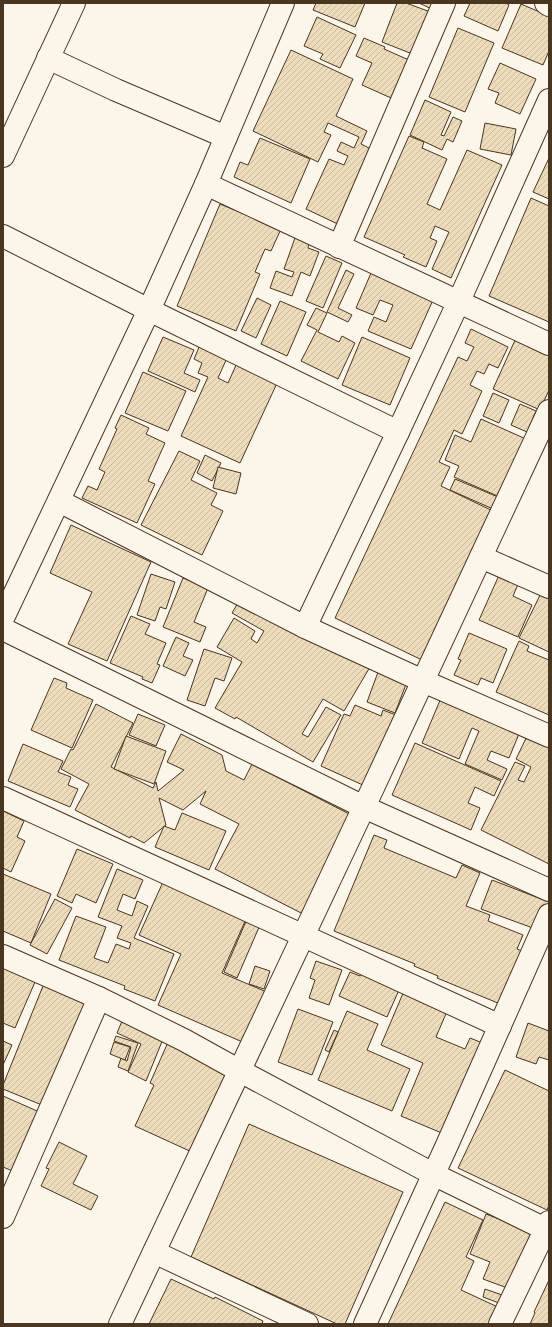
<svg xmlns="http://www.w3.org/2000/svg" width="552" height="1327" font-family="Manrope,sans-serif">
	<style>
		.building { fill: url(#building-hatch); stroke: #4a3520 }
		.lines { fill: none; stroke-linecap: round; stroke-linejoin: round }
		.minor-casing { stroke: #4a3520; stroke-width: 24 }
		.minor { stroke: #fbf6e9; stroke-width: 22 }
	</style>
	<defs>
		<pattern id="building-hatch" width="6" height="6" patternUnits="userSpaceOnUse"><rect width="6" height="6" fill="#ecdcbc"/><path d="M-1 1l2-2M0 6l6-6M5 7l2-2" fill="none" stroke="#ccbda1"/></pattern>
	</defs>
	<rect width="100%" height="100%" fill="#fbf6e9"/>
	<g class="building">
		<path d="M316,3H365L355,27L313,10Z"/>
		<path d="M397,3H406L436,14L420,57L382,42Z"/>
		<path d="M419,3H442L438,12Z"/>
		<path d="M470,3H506L509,5L498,31L464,16Z"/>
		<path d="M521,4L549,16V51L543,65L502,48Z"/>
		<path d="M317,17L356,35L340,68L320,59L323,54L304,46Z"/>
		<path d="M458,28L494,43L465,112L429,97Z"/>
		<path d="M364,38L385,47L384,49L418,64L400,102L362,85L372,63L356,56Z"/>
		<path d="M291,50L353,79L336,116L367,131L361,144L377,152L342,226L306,209L329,159L344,165L348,156L337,151L341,142L354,148L359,137L328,123L324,132L331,135L318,162L253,131Z"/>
		<path d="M500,63L536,79L520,114L495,103L499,93L488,89Z"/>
		<path d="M425,100L451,112L441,135L444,136L453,117L462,121L453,142L447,139L442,150L410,135Z"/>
		<path d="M485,123L516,129L511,155L480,149Z"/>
		<path d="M409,136L424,142L422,148L447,159L427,204L440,210L467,150L502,165L451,278L432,269L449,232L435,226L430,238L437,241L426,267L403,257L405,255L364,237Z"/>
		<path d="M260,138L310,159L291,203L234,177L240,162L248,165Z"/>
		<path d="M549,158V199L533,192Z"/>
		<path d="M531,198L549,206V322L489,296Z"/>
		<path d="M220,204L281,229L271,251L265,249L255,272L260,274L236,331L177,306Z"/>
		<path d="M296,235L310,240L308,248L319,252L310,276L301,272L292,296L270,288L276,271L292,277L294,272L284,269Z"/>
		<path d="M326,256L342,263L323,308L306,301Z"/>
		<path d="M346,270L354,274L338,308L352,315L348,322L327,312Z"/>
		<path d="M371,273L433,300L411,349L368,331L374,317L386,322L393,305L380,300L373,315L356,308Z"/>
		<path d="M257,298L271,305L256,338L241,331Z"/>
		<path d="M280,301L306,312L287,356L261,344Z"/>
		<path d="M316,308L327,313L318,332L339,342L342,336L355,343L338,379L301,361L317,330L307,325Z"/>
		<path d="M471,329L508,347L498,368L489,364L484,374L477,371L470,385L482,391L462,434L454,430L439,462L450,467L441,486L495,512L424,661L335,618L458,357L467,361L474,347L465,343Z"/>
		<path d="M163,337L194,350L184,373L200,380L195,392L148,371Z"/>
		<path d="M362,337L410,358L390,405L342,385Z"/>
		<path d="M516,338L549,352V390L540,410L493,389Z"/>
		<path d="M200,345L227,358L218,378L228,383L237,363L278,381L240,463L181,436L208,377L198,373L202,363L194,359Z"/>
		<path d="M143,372L186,391L168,431L125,413Z"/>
		<path d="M493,393L509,400L499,423L483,416Z"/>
		<path d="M520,404L536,411L527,432L511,425Z"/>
		<path d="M121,415L149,428L146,434L165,443L148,481L155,484L137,523L82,498L88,486L97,490L105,472L99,469L117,429L115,428Z"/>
		<path d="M481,419L526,439L502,498L454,477L459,466L445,460L455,435L471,442Z"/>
		<path d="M179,451L200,461L191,480L217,493L211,505L223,511L202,555L141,525Z"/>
		<path d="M205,455L221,463L212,481L197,473Z"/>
		<path d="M218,467L241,473L236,494L213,488Z"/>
		<path d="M455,479L498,497L493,509L450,490Z"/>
		<path d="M71,525L151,562L107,661L68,644L92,592L50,573Z"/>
		<path d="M500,573L519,582L513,596L532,605L518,637L479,620Z"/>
		<path d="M151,574L175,582L166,609L160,607L155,621L137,615Z"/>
		<path d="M183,578L208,588L194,622L206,627L200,642L163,627Z"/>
		<path d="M543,589L549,592V652L519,638Z"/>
		<path d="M243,594L370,667L344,711L323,699L302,734L308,737L326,707L341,715L313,762L236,717L235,719L215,708L242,662L217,647L234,618L255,631L251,639L257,643L264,631L232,613Z"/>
		<path d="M131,616L150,624L145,634L166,643L157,664L160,665L152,683L142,679L143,677L110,663Z"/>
		<path d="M469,633L507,649L493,683L481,678L478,685L454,675L461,660L458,659Z"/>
		<path d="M176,637L189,643L183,656L193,660L185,676L163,666Z"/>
		<path d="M519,641L529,646L527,651L549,660V715L496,692Z"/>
		<path d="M204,649L232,658L224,681L215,678L205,706L187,700Z"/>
		<path d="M381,664L410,674L395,713L367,702Z"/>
		<path d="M54,678L67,683L66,688L93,700L72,748L31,730Z"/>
		<path d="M441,698L521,729L509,758L491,751L487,760L507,769L502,780L465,764L479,731L472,728L459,759L422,743Z"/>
		<path d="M96,704L133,723L111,767L153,788L156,782L158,791L184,770L167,762L181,734L222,755L226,771L244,780L252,764L355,817L305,915L215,869L239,824L200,804L206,791L183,810L159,798L166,825L144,843L131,836L130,838L75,810L89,784L61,769L71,749L73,750Z"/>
		<path d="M355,705L381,716L383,710L396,715L365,786L321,766L344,714L350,716Z"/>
		<path d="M138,714L165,725L156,746L129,735Z"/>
		<path d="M531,728L549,737V864L481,830L515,762L525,766L518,780L524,782L531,767L516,759Z"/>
		<path d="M126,736L166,751L154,784L114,769Z"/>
		<path d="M415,743L501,781L494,796L475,787L468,803L480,808L471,830L392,795Z"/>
		<path d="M23,744L63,761L58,772L71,777L68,785L78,789L70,807L8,781Z"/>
		<path d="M3,811L24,821L17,837L25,841L11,872L3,868Z"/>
		<path d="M182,813L226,831L209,870L155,847L164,826L175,830Z"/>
		<path d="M374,835L387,840L384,848L456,878L462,865L480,873L466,906L490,915L488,921L523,935L517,949L532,955L510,1008L437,978L438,976L414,966L415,964L334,931Z"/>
		<path d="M77,849L113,864L96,903L76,894L72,903L57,896Z"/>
		<path d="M117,869L143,880L135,899L123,894L117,910L132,916L137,901L148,906L134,938L174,954L155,1001L124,989L125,986L59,960L76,916L106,927L94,958L108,963L116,944L129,949L131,943L117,938L122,926L98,917Z"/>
		<path d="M3,874L51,894L31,943L3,931Z"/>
		<path d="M492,880L549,902V909L541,931L481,909Z"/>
		<path d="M163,882L246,919L222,973L269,993L247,1044L158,1005L181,954L139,935Z"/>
		<path d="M55,899L72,908L47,954L30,945Z"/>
		<path d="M247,919L260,925L237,978L224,972Z"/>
		<path d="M316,961L342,970L329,1005L309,998L315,980L310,978Z"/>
		<path d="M255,966L270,971L264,989L249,984Z"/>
		<path d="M3,968L35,982L15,1028L3,1023Z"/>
		<path d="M350,972L360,976L361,974L399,990L387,1017L339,996Z"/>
		<path d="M45,981L98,1003L54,1110L3,1089V1085Z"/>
		<path d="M404,991L448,1009L436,1037L465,1049L470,1038L490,1046L449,1136L401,1116L423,1063L381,1045Z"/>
		<path d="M298,1009L333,1022L312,1075L278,1062Z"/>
		<path d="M347,1011L378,1024L367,1050L410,1069L392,1111L318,1080Z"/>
		<path d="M122,1021L163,1039L146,1081L128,1072L141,1044L117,1033Z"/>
		<path d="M528,1023L549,1031V1060L539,1057L536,1064L516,1057Z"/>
		<path d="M334,1030L338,1032L329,1052L325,1050Z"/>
		<path d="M116,1036L138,1043L128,1071L118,1067L121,1058L127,1061L131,1047L114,1041Z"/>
		<path d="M169,1040L233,1070L194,1153L135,1126L154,1085L150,1083Z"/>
		<path d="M3,1041L12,1045L3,1065Z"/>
		<path d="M114,1042L130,1047L125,1060L110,1054Z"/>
		<path d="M505,1070L549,1091V1205L547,1210L458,1168Z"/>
		<path d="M3,1096L44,1114L20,1174L3,1167Z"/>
		<path d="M249,1124L403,1192L345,1324H337L191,1257Z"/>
		<path d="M59,1142L87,1156L73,1184L98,1196L91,1210L41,1186L49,1169L46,1168Z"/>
		<path d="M445,1202L483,1220L466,1257L474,1261L461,1290L500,1308L493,1324H388Z"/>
		<path d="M486,1214L533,1232L510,1289L483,1279L490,1262L470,1254Z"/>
		<path d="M171,1279L214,1299L215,1297L263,1321L262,1324H149Z"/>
		<path d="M549,1280V1324H530L535,1313L534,1312Z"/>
		<path d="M485,1289L502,1295L499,1303L483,1297Z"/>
	</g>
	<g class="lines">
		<defs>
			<g id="minor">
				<path d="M546,3L549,5"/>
				<path d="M48,58L116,90L226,137"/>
				<path d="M3,156L74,3"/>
				<path d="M206,184L549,344"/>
				<path d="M3,236L149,310L398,432"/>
				<path d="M339,247L444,3"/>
				<path d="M59,501L305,627L423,681L549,736"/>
				<path d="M481,557L549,587"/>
				<path d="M3,618L149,310L206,184L283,3"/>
				<path d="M305,627L398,432L459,301L549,100"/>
				<path d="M3,629L364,807L549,890"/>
				<path d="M3,798L500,1026"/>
				<path d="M3,956L99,998L184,1040L240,1071L433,1174L549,1231"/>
				<path d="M3,1217L99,998"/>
				<path d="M154,1252L307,1324"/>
				<path d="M120,1324L364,807L549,411"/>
				<path d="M365,1324L447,1145L549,915"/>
				<path d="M500,1324L549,1222"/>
			</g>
		</defs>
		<use href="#minor" class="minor-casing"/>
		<use href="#minor" class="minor"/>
	</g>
	<rect width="552" height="1327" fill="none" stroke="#4a3520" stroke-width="8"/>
</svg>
